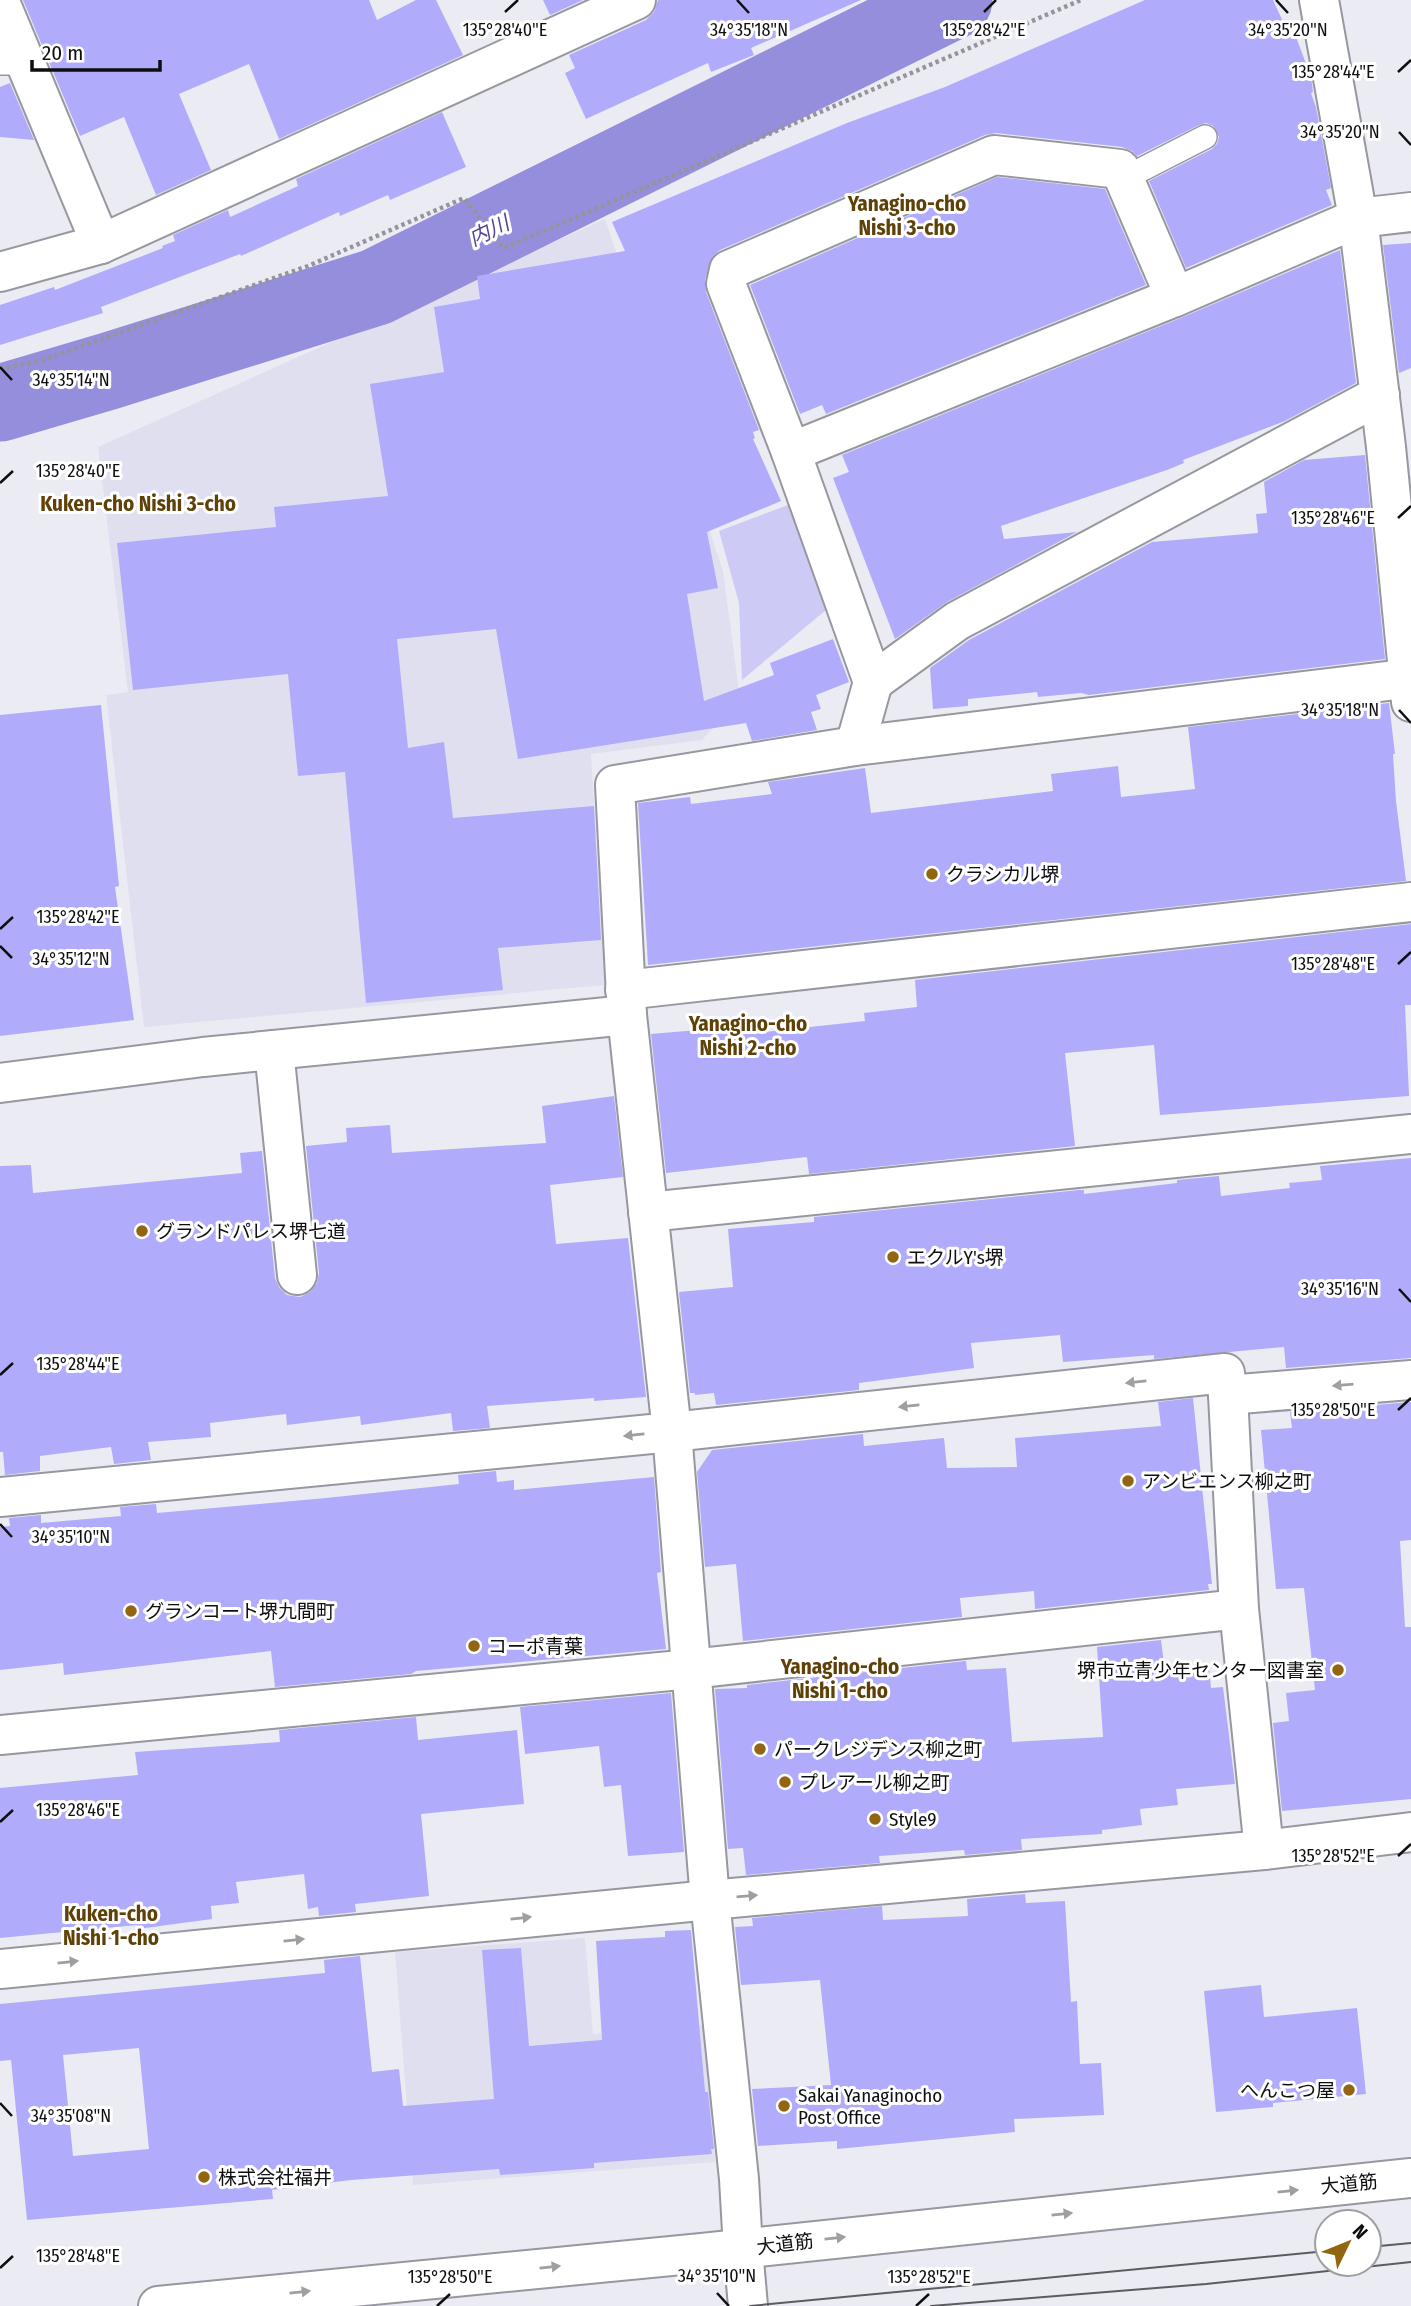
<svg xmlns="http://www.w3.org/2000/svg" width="1411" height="2306" font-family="'Fira Sans Condensed','Noto Sans JP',sans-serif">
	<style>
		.built { fill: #e0dfef }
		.green { fill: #cdcbf6 }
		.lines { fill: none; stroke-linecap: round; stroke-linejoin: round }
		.river { stroke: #958edc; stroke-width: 77 }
		.building { fill: #b1abfb; fill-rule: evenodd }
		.lane-casing { stroke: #97979f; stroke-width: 26 }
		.street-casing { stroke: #97979f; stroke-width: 42 }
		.secondary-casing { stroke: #97979f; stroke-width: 42 }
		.path { stroke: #94949b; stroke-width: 4.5; stroke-dasharray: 3.5 3.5; stroke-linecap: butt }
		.lane { stroke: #fff; stroke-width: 23 }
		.street { stroke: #fff; stroke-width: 38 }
		.secondary { stroke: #fff; stroke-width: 38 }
		.tram { stroke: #5b5b60; stroke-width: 2 }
		.oneway { fill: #9f9fa0 }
		.ticks { fill: none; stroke: #0e0e11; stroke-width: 2.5 }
		.poi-dot { fill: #926510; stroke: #fff; stroke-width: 2.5 }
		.labels { text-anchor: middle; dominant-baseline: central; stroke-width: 6; stroke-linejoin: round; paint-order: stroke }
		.poi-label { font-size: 19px; fill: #0e0e11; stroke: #fff; text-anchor: start }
		.street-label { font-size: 19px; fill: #0e0e11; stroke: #fff }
		.neighbourhood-label { font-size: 21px; font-weight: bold; fill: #5f4006; stroke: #fff }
		.water-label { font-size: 21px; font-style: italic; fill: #53439f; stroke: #fff }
		.ticks-label { font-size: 18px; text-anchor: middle; fill: #0e0e11; stroke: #fff; stroke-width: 6; stroke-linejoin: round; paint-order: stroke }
	</style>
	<rect width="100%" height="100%" fill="#ebebf4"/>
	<g class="built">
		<path d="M605,219L723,571L740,699L702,740L591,754L605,985L144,1027L106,695L128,692L98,447Z"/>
		<path d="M585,1938L593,2034L704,2025L715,2162L413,2185L395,1952Z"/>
	</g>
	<path class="green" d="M788,505L826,610L742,680L739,603L719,531Z"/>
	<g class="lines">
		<path class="river" d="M0,403L109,371L376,287L954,0"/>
	</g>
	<g class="building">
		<path d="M23,0H369L377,20L416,0H436L463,55L279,139L249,64L179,94L211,170L156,195L124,117L80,136Z"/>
		<path d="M543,0H583L550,15Z"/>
		<path d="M658,0H861L751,48L754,55L711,72L708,63L586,119L565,73L575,68L569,55L646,20L654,12Z"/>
		<path d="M1145,0H1273L1291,39L1296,37L1311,77L1313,92L1311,93L1316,107L1331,188L1326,190L1332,205L1186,268L1149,181L1212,149L1217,144L1219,137L1213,126L1206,123L1199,125L1137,156L1132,151L1122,147L996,133L985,135L720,250L713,256L705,279L706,292L759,430L753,432L755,438L753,439L781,501L707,532L718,588L687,594L704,701L774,675L770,663L833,639L849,682L816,695L821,709L811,712L817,730L752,741L746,723L518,759L496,629L397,639L408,748L444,742L453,818L594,806L601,940L498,948L503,990L366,1003L345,772L298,776L288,674L133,690L117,543L276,527L274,507L388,496L370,384L444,372L434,307L480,299L477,276L625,251L612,222L847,123L945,87Z"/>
		<path d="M10,83L34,140L0,137V87Z"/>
		<path d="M442,112L466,167L390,200L388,195L340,216L339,212L241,256L240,254L101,307L103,313L0,345V305L54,287L55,290L163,248L162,246L175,241L173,235L228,210L230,217L298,186L296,179Z"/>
		<path d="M997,177L1105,189L1146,285L826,414L822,405L800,414L750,285Z"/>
		<path d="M1411,243V368L1399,373L1383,245Z"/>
		<path d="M1340,250L1356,383L1285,421L1183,460L1184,463L1167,470L1001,526L1004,539L1077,532L947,602L895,639L833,478L849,472L842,455L1183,317Z"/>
		<path d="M1365,455L1385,659L1089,695L1081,693L1038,697L1037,692L968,699V706L933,709L930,668L969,640L1152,542L1258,533L1256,514L1267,513L1264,482L1304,460Z"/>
		<path d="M1389,703L1395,754H1393L1396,801L1406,881L648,965L638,803L690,797L691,804L772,794L768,782L865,768L871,813L1053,791L1051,774L1118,766L1121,797L1195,789L1188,727Z"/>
		<path d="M101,705L119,886L115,887L134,1020L0,1036V715Z"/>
		<path d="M1411,924V1005H1405L1409,1096L1160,1115L1154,1045L1065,1053L1075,1146L809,1174L807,1157L666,1173L651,1034L744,1026L745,1034L865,1021L864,1013L917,1007L915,980Z"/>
		<path d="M614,1096L623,1177L550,1185L556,1244L628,1238L646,1397L594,1401V1398L487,1406L490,1428L453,1431L451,1413L361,1425L360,1416L287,1425L286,1414L210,1423L211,1437L148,1442L151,1460L114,1464L111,1447L40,1456V1471L5,1475L3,1452H0V1166L31,1165L33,1193L242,1173L240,1153L262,1151L275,1278L279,1287L287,1295L300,1297L310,1292L317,1283L319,1273L306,1146L347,1142L346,1128L390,1125L392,1153L546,1143L542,1106Z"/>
		<path d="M1411,1158V1358L1286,1368L1284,1347L1154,1359V1355L1063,1362L1060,1335L971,1343L974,1368L859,1383V1390L716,1405L714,1393L695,1395V1393H690L679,1292L733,1287L728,1229L814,1222V1217L1079,1190H1084V1194L1177,1183V1180L1219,1176L1221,1196L1290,1188L1289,1183L1322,1180L1320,1166Z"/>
		<path d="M1193,1398L1212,1584H1208L1209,1590L1035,1609L1034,1591L960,1598L962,1617L743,1641L736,1564L705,1567L697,1472L712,1450L863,1434L864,1446L944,1438L947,1468L1017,1467L1015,1438L1161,1426L1158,1402Z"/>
		<path d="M1411,1402V1540L1400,1541L1405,1627H1411V1799L1282,1811L1273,1723L1289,1721L1286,1693L1315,1690L1304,1588L1276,1589L1261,1430L1292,1428L1290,1412Z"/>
		<path d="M496,1471L497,1482L514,1480V1490L654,1477L661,1572L657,1573L666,1649L416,1671L411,1674L275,1687L271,1651L64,1675L63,1663L0,1670V1527L10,1526L9,1518L41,1515V1523L121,1516L120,1507L156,1504L157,1513L326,1498L459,1484L458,1475Z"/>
		<path d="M1161,1640L1165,1671L1209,1667L1211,1688L1223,1687L1235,1784L1176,1789L1178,1805L1140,1809L1142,1825L1102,1830V1834L1021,1839L1022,1850L965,1855L964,1850L879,1856L880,1863L746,1875L743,1848L728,1849L715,1689L747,1688V1685L966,1661L967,1670L1006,1668L1012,1742L1103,1737L1097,1647Z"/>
		<path d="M671,1693L684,1852L628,1856L621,1785L604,1787L599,1746L525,1754L520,1707Z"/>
		<path d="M416,1717L418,1740L517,1730L524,1804L421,1814L429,1896L355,1904L356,1912L319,1916L318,1907L308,1909L304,1874L236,1882L239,1903L211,1906L212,1919L138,1929L137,1925L0,1938V1788L138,1775L135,1752L280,1742L279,1730Z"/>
		<path d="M1025,1894L1026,1903L1065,1901L1071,2002L1077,2001L1080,2064L1101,2063L1104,2115L1014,2119L1015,2132L837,2149V2141L758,2146L752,2089L831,2085L820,1980L741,1985L735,1927L753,1926L752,1918L882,1906L883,1920L968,1916L967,1899Z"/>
		<path d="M691,1930L705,2092H708L714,2149H711L712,2154L594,2163V2168L500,2175L499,2169L351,2180L272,2190L273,2199L27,2220L11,2060L0,2061V2004L325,1973L324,1960L360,1956L372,2072L399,2069L403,2106L494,2099L482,1950L521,1948L529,2046L602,2040L596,1941L665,1937V1931ZM139,2048L149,2149L73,2156L63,2055Z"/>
		<path d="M1261,1985L1264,2017L1357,2008L1366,2094L1273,2103V2107L1216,2112L1204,1991Z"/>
	</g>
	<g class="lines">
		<defs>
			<g id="lane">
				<path d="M0,63H25"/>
				<path d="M1125,178L1205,137"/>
			</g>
			<g id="street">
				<path d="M1319,0L1358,218L1386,447L1411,702"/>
				<path d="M0,2L101,244"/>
				<path d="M0,272L101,244L636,0"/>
				<path d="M791,452L726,284L729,270L994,155L1120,169L1175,297"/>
				<path d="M873,682L957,621L1380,395"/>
				<path d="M855,746L873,682L791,452L1175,297L1358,218L1411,212"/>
				<path d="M625,990L1411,902"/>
				<path d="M274,1050L297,1275"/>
				<path d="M648,1212L1411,1134"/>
				<path d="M1228,1395L1239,1609L1264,1850"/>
				<path d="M0,1497L672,1432L1225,1373L1228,1395L1411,1380"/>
				<path d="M0,1735L691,1669L1239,1609"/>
				<path d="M0,1969L710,1900L1264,1850L1411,1832"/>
				<path d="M743,2249L739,2179L710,1900L672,1432L627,1015L615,785L855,746L1411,678"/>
			</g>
			<g id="secondary">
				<path d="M0,1083L203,1057L627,1015"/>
				<path d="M743,2249L748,2306"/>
				<path d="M158,2306L702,2253L1411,2178"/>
			</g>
		</defs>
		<use href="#lane" class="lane-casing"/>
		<use href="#street" class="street-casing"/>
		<use href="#secondary" class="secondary-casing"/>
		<path class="path" d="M0,369L43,360L308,266L464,198L504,248L1081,0"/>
		<use href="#lane" class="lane"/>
		<use href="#street" class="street"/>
		<use href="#secondary" class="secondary"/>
		<g class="tram">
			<path d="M1369,2247L1411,2243"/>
			<path d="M750,2306L1327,2251"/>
			<path d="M931,2306L1206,2284L1411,2262"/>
		</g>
	</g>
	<defs><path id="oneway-solid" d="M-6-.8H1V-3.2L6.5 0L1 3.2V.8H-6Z" transform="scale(1.75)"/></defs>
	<g class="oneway">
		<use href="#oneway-solid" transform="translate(1136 1382) rotate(174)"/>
		<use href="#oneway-solid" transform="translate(1343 1385) rotate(175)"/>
		<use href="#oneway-solid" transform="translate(909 1406) rotate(174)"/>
		<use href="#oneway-solid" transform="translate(634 1435) rotate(174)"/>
		<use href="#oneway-solid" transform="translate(747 1896) rotate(-5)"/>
		<use href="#oneway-solid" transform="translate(521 1918) rotate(-6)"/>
		<use href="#oneway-solid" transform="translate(294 1940) rotate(-6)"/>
		<use href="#oneway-solid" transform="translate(68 1962) rotate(-6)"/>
		<use href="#oneway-solid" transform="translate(1288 2191) rotate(-6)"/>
		<use href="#oneway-solid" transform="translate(1062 2214) rotate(-6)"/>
		<use href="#oneway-solid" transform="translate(835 2238) rotate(-6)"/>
		<use href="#oneway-solid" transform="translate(550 2267) rotate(-6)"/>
		<use href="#oneway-solid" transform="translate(300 2292) rotate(-6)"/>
	</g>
	<path class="ticks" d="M737,0L749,13M1276,0L1288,13M505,12L518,0M984,12L996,0M1398,72L1411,60M1399,132L1411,145M0,367L12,380M0,483L13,471M1398,518L1411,506M1399,710L1411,723M0,929L13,917M0,946L12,958M1398,964L1411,952M1399,1289L1411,1302M0,1375L13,1363M1398,1410L1411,1398M0,1524L12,1537M0,1822L13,1810M1398,1856L1411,1844M0,2103L12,2116M0,2268L13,2256M717,2293L729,2306M437,2306L450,2294M916,2306L929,2294"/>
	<g class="poi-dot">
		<circle cx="932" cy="874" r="7"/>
		<circle cx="142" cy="1231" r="7"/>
		<circle cx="893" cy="1257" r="7"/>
		<circle cx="1128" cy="1481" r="7"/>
		<circle cx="131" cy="1611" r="7"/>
		<circle cx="474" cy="1646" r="7"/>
		<circle cx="1338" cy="1670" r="7"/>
		<circle cx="760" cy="1749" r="7"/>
		<circle cx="785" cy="1782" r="7"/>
		<circle cx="875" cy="1819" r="7"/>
		<circle cx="1349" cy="2090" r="7"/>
		<circle cx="784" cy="2106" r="7"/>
		<circle cx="204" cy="2177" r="7"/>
	</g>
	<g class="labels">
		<g class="poi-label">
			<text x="946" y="874">クラシカル堺</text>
			<text x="156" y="1231">グランドパレス堺七道</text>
			<text x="907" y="1257">エクルY's堺</text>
			<text x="1142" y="1481">アンビエンス柳之町</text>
			<text x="145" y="1611">グランコート堺九間町</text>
			<text x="488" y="1646">コーポ青葉</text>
			<text x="1324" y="1670" text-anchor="end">堺市立青少年センター図書室</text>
			<text x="774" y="1749">パークレジデンス柳之町</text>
			<text x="799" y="1782">プレアール柳之町</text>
			<text x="889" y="1819">Style9</text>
			<text x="1335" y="2090" text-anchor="end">へんこつ屋</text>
			<text x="798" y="2095">Sakai Yanaginocho<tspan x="798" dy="22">Post Office</tspan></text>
			<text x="218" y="2177">株式会社福井</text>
		</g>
		<g class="street-label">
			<text transform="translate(1349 2184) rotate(-6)">大道筋</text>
			<text transform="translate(785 2244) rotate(-7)">大道筋</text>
		</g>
		<g class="neighbourhood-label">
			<text x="907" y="204">Yanagino-cho<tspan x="907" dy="24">Nishi 3-cho</tspan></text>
			<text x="138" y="504">Kuken-cho Nishi 3-cho</text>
			<text x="748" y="1024">Yanagino-cho<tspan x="748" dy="24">Nishi 2-cho</tspan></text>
			<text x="840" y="1667">Yanagino-cho<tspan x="840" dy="24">Nishi 1-cho</tspan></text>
			<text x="111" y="1914">Kuken-cho<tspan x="111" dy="24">Nishi 1-cho</tspan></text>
		</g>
		<g class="water-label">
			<text transform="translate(489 231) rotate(-26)">内川</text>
		</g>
	</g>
	<g class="ticks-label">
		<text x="505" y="36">135°28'40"E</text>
		<text x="984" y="36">135°28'42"E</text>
		<text x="749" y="36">34°35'18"N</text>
		<text x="1288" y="36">34°35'20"N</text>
		<text x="1333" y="78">135°28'44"E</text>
		<text x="1340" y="138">34°35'20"N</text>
		<text x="71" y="386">34°35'14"N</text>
		<text x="78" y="477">135°28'40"E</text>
		<text x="1333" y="524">135°28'46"E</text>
		<text x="1340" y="716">34°35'18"N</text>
		<text x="78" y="923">135°28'42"E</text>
		<text x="71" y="965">34°35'12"N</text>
		<text x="1333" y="970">135°28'48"E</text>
		<text x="1340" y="1295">34°35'16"N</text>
		<text x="78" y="1370">135°28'44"E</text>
		<text x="1333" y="1416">135°28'50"E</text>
		<text x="71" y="1543">34°35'10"N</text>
		<text x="78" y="1816">135°28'46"E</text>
		<text x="1333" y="1862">135°28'52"E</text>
		<text x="71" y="2122">34°35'08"N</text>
		<text x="78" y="2262">135°28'48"E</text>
		<text x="717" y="2282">34°35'10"N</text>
		<text x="450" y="2283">135°28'50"E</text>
		<text x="929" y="2283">135°28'52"E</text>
	</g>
	<g transform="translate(1348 2243) rotate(47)"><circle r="33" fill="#ffffff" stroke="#9f9fa0" stroke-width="2"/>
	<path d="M0-5L12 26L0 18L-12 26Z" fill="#926510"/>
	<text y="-10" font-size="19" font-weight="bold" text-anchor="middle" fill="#0e0e11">N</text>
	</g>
	<path d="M32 60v10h128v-10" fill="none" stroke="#0e0e11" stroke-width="3.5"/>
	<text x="42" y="60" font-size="21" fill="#0e0e11" stroke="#ffffff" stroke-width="5" paint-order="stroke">20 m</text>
</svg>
